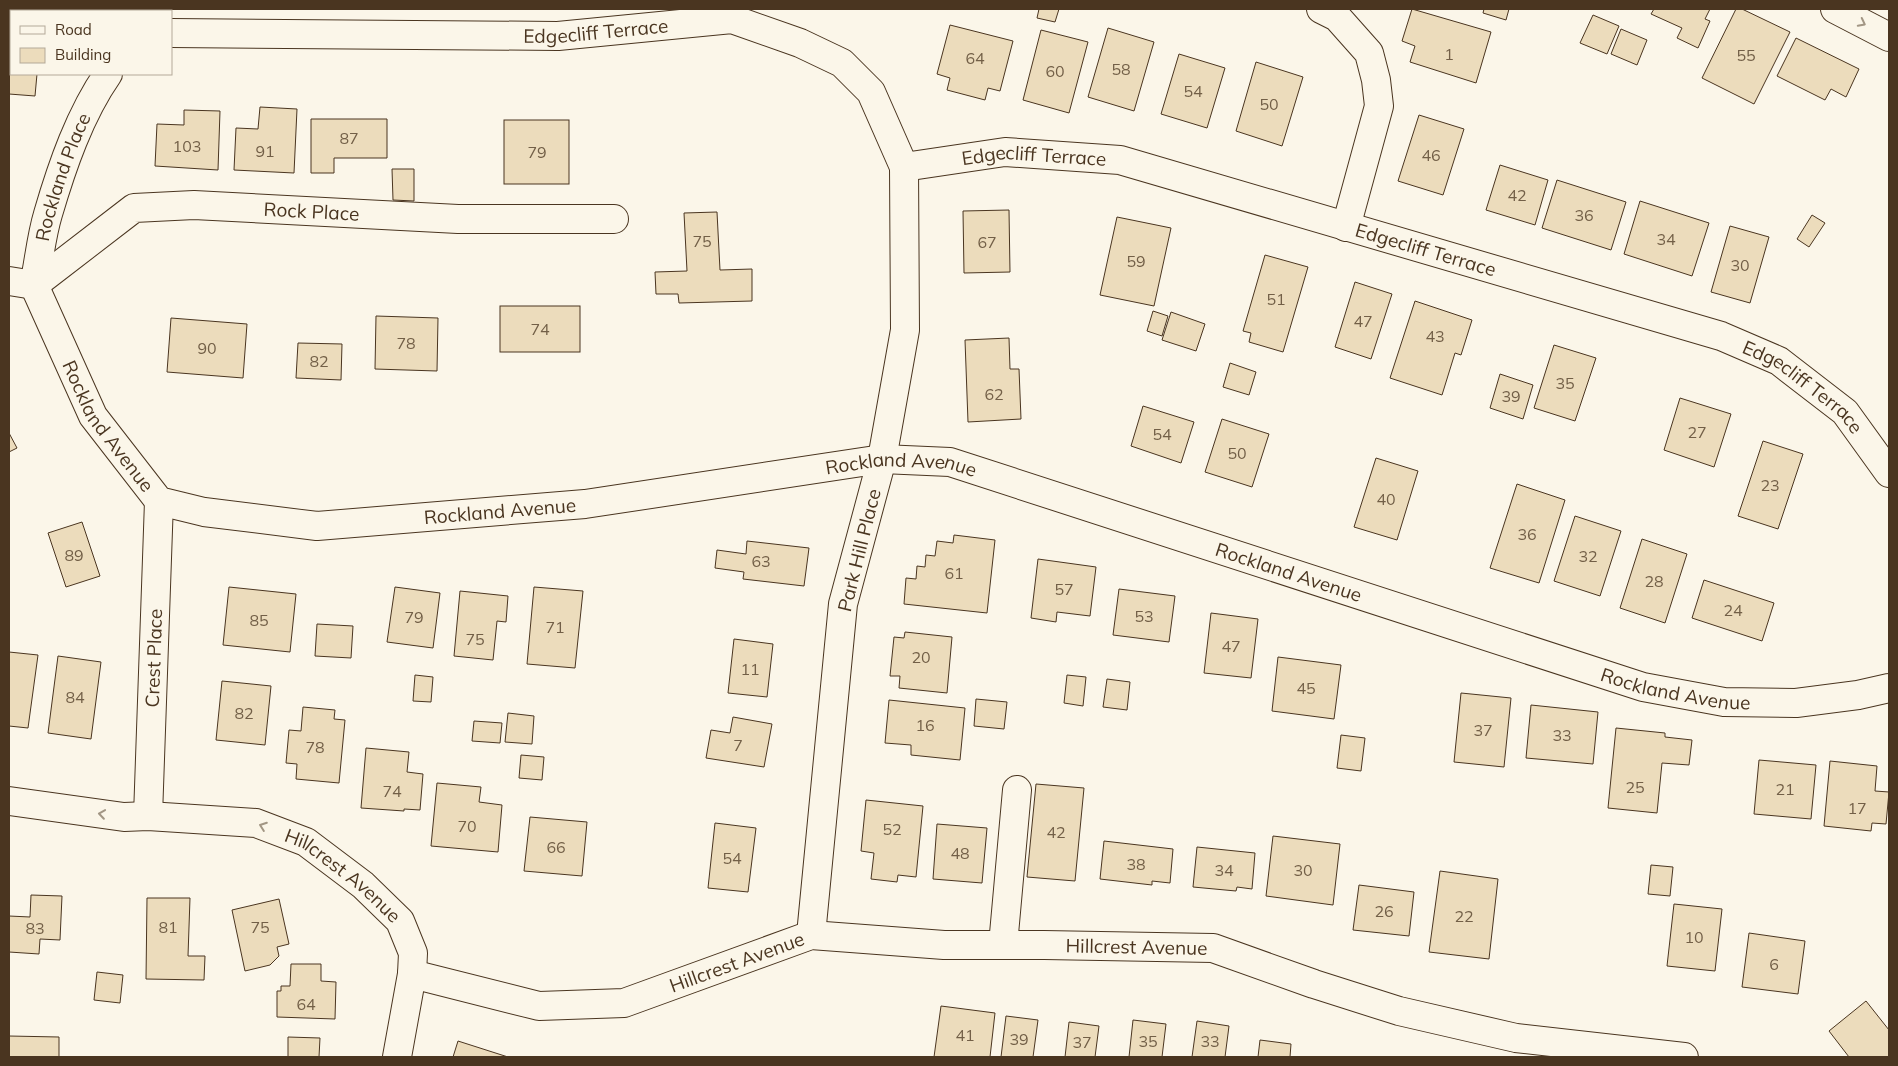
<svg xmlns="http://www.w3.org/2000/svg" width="1898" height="1066" font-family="Mulish,sans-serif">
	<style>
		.building { fill: #ecdcbc; stroke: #4a3520 }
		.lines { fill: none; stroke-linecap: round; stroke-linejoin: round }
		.street-casing { stroke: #4a3520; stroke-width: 30 }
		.secondary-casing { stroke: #4a3520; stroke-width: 30 }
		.street { stroke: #fbf6e9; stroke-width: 28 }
		.secondary { stroke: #fbf6e9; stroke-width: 28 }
		.oneway { stroke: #a29684 }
		.labels { text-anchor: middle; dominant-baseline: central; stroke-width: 4; stroke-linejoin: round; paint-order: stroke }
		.number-label { font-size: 16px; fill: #725f47 }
		.street-label { font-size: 19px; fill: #4a3520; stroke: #fbf6e9 }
	</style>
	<rect width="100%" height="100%" fill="#fbf6e9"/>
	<g class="building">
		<path d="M1039,9H1059L1055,22L1037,18Z"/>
		<path d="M1412,9L1491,32L1476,83L1410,62L1415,46L1402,41Z"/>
		<path d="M1484,9H1509L1506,20L1483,13Z"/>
		<path d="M1654,9H1710L1705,19L1710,21L1698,48L1677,38L1682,28L1651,14Z"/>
		<path d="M1736,9H1742L1790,32L1754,104L1702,78Z"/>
		<path d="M1593,15L1619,26L1607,54L1580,43Z"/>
		<path d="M950,25L1013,41L1000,91L988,88L985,100L947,90L950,78L937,74Z"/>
		<path d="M1108,28L1154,42L1134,111L1088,97Z"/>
		<path d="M1621,29L1647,40L1637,65L1611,54Z"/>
		<path d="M1041,30L1088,42L1069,113L1023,100Z"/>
		<path d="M1796,38L1859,69L1846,97L1831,89L1825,100L1777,76Z"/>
		<path d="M9,50H11V74H37L35,96L9,94Z"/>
		<path d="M1179,54L1225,68L1207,128L1161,114Z"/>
		<path d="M1256,62L1303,77L1282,146L1236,131Z"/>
		<path d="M260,107L297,109L294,173L234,170L236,128L258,129Z"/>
		<path d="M184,110L220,111L218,170L155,166L157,124L184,125Z"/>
		<path d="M1419,115L1464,129L1443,195L1398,181Z"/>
		<path d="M311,119H387V158H334V173H311Z"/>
		<rect x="504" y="120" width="65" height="64"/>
		<path d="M1500,165L1548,180L1535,225L1486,210Z"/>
		<path d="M392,169H414V201L393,200Z"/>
		<path d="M1557,180L1626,202L1611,250L1542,228Z"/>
		<path d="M1640,201L1709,223L1692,276L1624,254Z"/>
		<path d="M1009,210L1010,272L964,273L963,211Z"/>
		<path d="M717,212L720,270L752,269V301L679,303L678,294H656L655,272L687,271L684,213Z"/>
		<path d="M1812,215L1825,223L1809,247L1797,239Z"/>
		<path d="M1117,217L1171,228L1154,306L1100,295Z"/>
		<path d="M1730,226L1769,237L1750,303L1711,292Z"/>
		<path d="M1265,255L1308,267L1283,352L1249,342L1251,333L1243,331Z"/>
		<path d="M1355,282L1392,294L1371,359L1335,347Z"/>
		<path d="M1415,301L1472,320L1461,355L1455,353L1442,395L1390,378Z"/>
		<rect x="500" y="306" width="80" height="46"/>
		<path d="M1153,311L1168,316L1162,336L1147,331Z"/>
		<path d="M1171,312L1205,324L1196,351L1162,340Z"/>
		<path d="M376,316L438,318L437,371L375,369Z"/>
		<path d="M171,318L247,324L243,378L167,372Z"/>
		<path d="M1009,338L1010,369H1019L1021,419L968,422L965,340Z"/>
		<path d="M298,343L342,344L341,380L296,378Z"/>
		<path d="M1554,345L1596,358L1575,421L1534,408Z"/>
		<path d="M1230,363L1256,372L1249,395L1223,387Z"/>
		<path d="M1500,374L1533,385L1523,419L1490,408Z"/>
		<path d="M1680,398L1731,414L1714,467L1664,450Z"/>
		<path d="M1143,406L1194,422L1181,463L1131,446Z"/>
		<path d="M1222,419L1269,434L1252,487L1205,472Z"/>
		<path d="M9,433L17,448L9,452Z"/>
		<path d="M1763,441L1803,454L1778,529L1738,516Z"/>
		<path d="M1376,458L1418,471L1397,540L1354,527Z"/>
		<path d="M1517,484L1565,500L1539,583L1490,568Z"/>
		<path d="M1575,516L1621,531L1600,596L1554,581Z"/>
		<path d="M82,522L100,576L66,587L48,533Z"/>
		<path d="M954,535L995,540L987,613L904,604L906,578L916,579L917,566L925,567L926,555L935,556L937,541L953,543Z"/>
		<path d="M1642,539L1687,554L1665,623L1620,608Z"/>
		<path d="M747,541L809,548L804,586L743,579L744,572L715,568L717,550L746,554Z"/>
		<path d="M1038,559L1096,567L1090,616L1057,612L1056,622L1031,618Z"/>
		<path d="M1704,580L1774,603L1762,641L1692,618Z"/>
		<path d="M229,587L296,594L290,652L223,645Z"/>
		<path d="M395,587L440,593L433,648L387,642Z"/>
		<path d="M534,587L583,591L575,668L527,664Z"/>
		<path d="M1119,589L1175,596L1169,642L1113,635Z"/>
		<path d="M460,591L508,596L506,622L497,621L493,660L454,656Z"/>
		<path d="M1211,613L1258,619L1251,678L1204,673Z"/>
		<path d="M317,624L353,626L351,658L315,656Z"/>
		<path d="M905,632L952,637L947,693L899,688L900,676H890L894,637L904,638Z"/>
		<path d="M734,639L773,644L767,697L728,693Z"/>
		<path d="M9,652L38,655L28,728L9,726Z"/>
		<path d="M58,656L101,662L91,739L48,733Z"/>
		<path d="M1278,657L1341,665L1334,719L1272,711Z"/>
		<path d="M415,675L433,677L431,702L413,701Z"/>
		<path d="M1067,675L1086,677L1083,706L1064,703Z"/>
		<path d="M1107,679L1130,682L1127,710L1103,707Z"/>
		<path d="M222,681L271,686L265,745L216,740Z"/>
		<path d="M1461,693L1511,698L1504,767L1454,762Z"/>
		<path d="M976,699L1007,702L1004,729L974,726Z"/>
		<path d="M889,700L965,708L960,760L911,755V745L885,743Z"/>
		<path d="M1531,705L1598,712L1593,764L1526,758Z"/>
		<path d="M303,707L335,710L334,719L345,720L339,783L296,779L297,764L286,763L289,730L301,731Z"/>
		<path d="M508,713L534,716L532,744L505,742Z"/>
		<path d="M733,717L772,724L764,767L706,758L711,730L730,733Z"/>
		<path d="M474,721L502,723L500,743L472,741Z"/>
		<path d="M1616,728L1665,733V737L1692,740L1689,765L1662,763L1657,813L1608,808Z"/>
		<path d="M1341,735L1365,738L1361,771L1337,768Z"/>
		<path d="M366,748L409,752L407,772L423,774L420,810L404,809V811L361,808Z"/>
		<path d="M521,755L544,757L542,780L519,778Z"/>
		<path d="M1759,760L1816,765L1811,819L1754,814Z"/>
		<path d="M1830,761L1877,766L1875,791L1889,792L1886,824L1872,823L1871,831L1824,826Z"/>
		<path d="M437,783L481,787L479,802L502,805L498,852L431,846Z"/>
		<path d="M1036,784L1084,788L1075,881L1027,877Z"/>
		<path d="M866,800L923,806L916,877L898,875L897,882L871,879L874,853L861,851Z"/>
		<path d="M530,817L587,822L582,876L524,871Z"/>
		<path d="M715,823L756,828L748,892L708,888Z"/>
		<path d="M937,824L987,828L982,883L933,879Z"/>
		<path d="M1273,836L1340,844L1333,905L1266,896Z"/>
		<path d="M1104,841L1173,849L1170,883L1152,881V885L1100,879Z"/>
		<path d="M1197,847L1255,853L1252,889L1237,887L1236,891L1193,887Z"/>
		<path d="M1651,865L1673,867L1670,896L1648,894Z"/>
		<path d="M1440,871L1498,879L1489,959L1429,952Z"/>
		<path d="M1359,885L1414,892L1409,936L1353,930Z"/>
		<path d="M31,895L62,896L60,940L40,939L39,954L9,952V916L30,917Z"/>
		<path d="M147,898H190L188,956H205L204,980L146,979Z"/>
		<path d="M279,899L289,944L277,947L279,956L270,965L245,971L232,910Z"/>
		<path d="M1674,904L1722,909L1715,971L1667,966Z"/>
		<path d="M1749,933L1805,941L1798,994L1742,987Z"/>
		<path d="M291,964H321V981L336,982L335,1019L277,1017V991H281V986H290Z"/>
		<path d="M97,972L123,975L120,1003L94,1000Z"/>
		<path d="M1866,1001L1889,1030V1057H1849L1829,1031Z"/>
		<path d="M941,1006L995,1013L990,1057H934Z"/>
		<path d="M1006,1016L1038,1020L1033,1057H1001Z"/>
		<path d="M1133,1020L1166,1024L1162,1057H1129Z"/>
		<path d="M1197,1021L1229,1026L1225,1057H1192Z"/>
		<path d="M1069,1022L1099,1026L1095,1057H1065Z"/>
		<path d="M9,1036L59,1037V1057H9Z"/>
		<path d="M288,1037L320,1038L319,1057H288Z"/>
		<path d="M1260,1040L1291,1044L1290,1057H1258Z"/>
		<path d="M458,1041L508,1057H453Z"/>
	</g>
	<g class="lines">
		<defs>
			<g id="street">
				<path d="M79,9L84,11"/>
				<path d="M1321,9L1337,17L1369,53L1376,80L1379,106L1346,227"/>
				<path id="s1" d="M171,33L558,36L732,19L800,43L842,63L871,92L904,167L905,330L882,459L843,604L811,935"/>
				<path id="s2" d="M904,167L1005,152L1120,160L1721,336L1779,361L1845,412L1889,473"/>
				<path d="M9,281L34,285"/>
				<path id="s3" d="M34,285L93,416L159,501L204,512L317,526L585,504L882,459L950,462L1643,687L1724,702L1796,703L1858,695L1889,688"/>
				<path id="s4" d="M34,285L134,208L194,205L458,219H614"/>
				<path id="s5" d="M34,285C39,262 41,237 48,214C62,166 80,114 108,74"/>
				<path id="s6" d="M9,801L124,817L148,816L256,823L306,842L363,885L400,921L413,953L412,974L397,1057"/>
				<path id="s7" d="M148,816L159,501"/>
				<path d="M1003,945L1017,790"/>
				<path id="s8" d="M412,974L539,1006L624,1003L811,935L944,945H1044L1213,948L1314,984L1399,1011L1516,1038L1684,1057"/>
			</g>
			<path id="secondary" d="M1835,9L1889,37"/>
		</defs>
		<use href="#street" class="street-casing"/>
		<use href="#secondary" class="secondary-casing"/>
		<use href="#street" class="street"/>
		<use href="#secondary" class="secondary"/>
	</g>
	<defs><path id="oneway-chevron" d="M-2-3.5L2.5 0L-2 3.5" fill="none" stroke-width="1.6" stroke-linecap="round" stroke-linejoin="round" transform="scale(1.25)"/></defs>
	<g class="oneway">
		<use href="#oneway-chevron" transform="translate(1862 23) rotate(27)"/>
		<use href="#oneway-chevron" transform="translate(102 814) rotate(-172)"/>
		<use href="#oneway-chevron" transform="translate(263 826) rotate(-160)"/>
	</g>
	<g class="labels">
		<g class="number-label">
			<text x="1449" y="54">1</text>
			<text x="1746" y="55">55</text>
			<text x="975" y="58">64</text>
			<text x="1121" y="69">58</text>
			<text x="1055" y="71">60</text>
			<text x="1193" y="91">54</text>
			<text x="1269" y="104">50</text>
			<text x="349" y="138">87</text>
			<text x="187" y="146">103</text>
			<text x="265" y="151">91</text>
			<text x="537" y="152">79</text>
			<text x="1431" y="155">46</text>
			<text x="1517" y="195">42</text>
			<text x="1584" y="215">36</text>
			<text x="1666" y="239">34</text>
			<text x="702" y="241">75</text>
			<text x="987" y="242">67</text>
			<text x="1136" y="261">59</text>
			<text x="1740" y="265">30</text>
			<text x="1276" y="299">51</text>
			<text x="1363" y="321">47</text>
			<text x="540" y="329">74</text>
			<text x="1435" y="336">43</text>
			<text x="406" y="343">78</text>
			<text x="207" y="348">90</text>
			<text x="319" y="361">82</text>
			<text x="1565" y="383">35</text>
			<text x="994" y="394">62</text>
			<text x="1511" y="396">39</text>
			<text x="1697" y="432">27</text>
			<text x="1162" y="434">54</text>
			<text x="1237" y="453">50</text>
			<text x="1770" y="485">23</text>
			<text x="1386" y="499">40</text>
			<text x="1527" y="534">36</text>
			<text x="74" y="555">89</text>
			<text x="1588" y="556">32</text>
			<text x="761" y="561">63</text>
			<text x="954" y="573">61</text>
			<text x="1654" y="581">28</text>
			<text x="1064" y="589">57</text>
			<text x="1733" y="610">24</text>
			<text x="1144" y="616">53</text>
			<text x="414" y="617">79</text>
			<text x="259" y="620">85</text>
			<text x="555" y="627">71</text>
			<text x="475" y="639">75</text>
			<text x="1231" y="646">47</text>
			<text x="921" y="657">20</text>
			<text x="750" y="669">11</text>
			<text x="1306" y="688">45</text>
			<text x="75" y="697">84</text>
			<text x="244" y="713">82</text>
			<text x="925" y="725">16</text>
			<text x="1483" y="730">37</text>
			<text x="1562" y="735">33</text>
			<text x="738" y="745">7</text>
			<text x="315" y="747">78</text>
			<text x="1635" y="787">25</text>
			<text x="1785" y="789">21</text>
			<text x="392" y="791">74</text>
			<text x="1857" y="808">17</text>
			<text x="467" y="826">70</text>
			<text x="892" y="829">52</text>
			<text x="1056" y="832">42</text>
			<text x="556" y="847">66</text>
			<text x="960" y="853">48</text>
			<text x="732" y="858">54</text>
			<text x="1136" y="864">38</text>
			<text x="1224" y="870">34</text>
			<text x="1303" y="870">30</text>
			<text x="1384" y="911">26</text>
			<text x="1464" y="916">22</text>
			<text x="168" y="927">81</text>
			<text x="260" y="927">75</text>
			<text x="35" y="928">83</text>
			<text x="1694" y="937">10</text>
			<text x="1774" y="964">6</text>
			<text x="306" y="1004">64</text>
			<text x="965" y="1035">41</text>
			<text x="1019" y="1039">39</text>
			<text x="1148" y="1041">35</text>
			<text x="1210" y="1041">33</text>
			<text x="1082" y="1042">37</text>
		</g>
		<g class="street-label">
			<text stroke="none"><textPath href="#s1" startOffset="425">Edgecliff Terrace</textPath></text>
			<text stroke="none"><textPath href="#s2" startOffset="131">Edgecliff Terrace</textPath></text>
			<text stroke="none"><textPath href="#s5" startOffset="112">Rockland Place</textPath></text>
			<text stroke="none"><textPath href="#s4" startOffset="304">Rock Place</textPath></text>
			<text stroke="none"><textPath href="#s2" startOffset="536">Edgecliff Terrace</textPath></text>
			<text stroke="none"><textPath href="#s2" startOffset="941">Edgecliff Terrace</textPath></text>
			<text stroke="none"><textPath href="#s3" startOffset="160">Rockland Avenue</textPath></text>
			<text stroke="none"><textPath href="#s3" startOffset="1000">Rockland Avenue</textPath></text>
			<text stroke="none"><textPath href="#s3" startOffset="595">Rockland Avenue</textPath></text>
			<text transform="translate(859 550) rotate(-76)">Park Hill Place</text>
			<text stroke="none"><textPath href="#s3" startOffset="1405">Rockland Avenue</textPath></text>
			<text stroke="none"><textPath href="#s7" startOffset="158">Crest Place</textPath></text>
			<text stroke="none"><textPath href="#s3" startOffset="1810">Rockland Avenue</textPath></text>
			<text stroke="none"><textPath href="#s6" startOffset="351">Hillcrest Avenue</textPath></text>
			<text stroke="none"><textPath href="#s8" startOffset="741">Hillcrest Avenue</textPath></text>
			<text stroke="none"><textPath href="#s8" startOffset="336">Hillcrest Avenue</textPath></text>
		</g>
	</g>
	<rect width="1898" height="1066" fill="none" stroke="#4a3520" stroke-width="20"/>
	<rect x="10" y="10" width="162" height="65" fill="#fbf6e9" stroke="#b4a999"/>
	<rect x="20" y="26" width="25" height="8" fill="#fbf6e9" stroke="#b4a999"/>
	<text x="55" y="35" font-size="15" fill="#4a3520">Road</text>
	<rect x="20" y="48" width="25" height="15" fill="#ecdcbc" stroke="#b4a999"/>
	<text x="55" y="60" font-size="15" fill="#4a3520">Building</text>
</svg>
